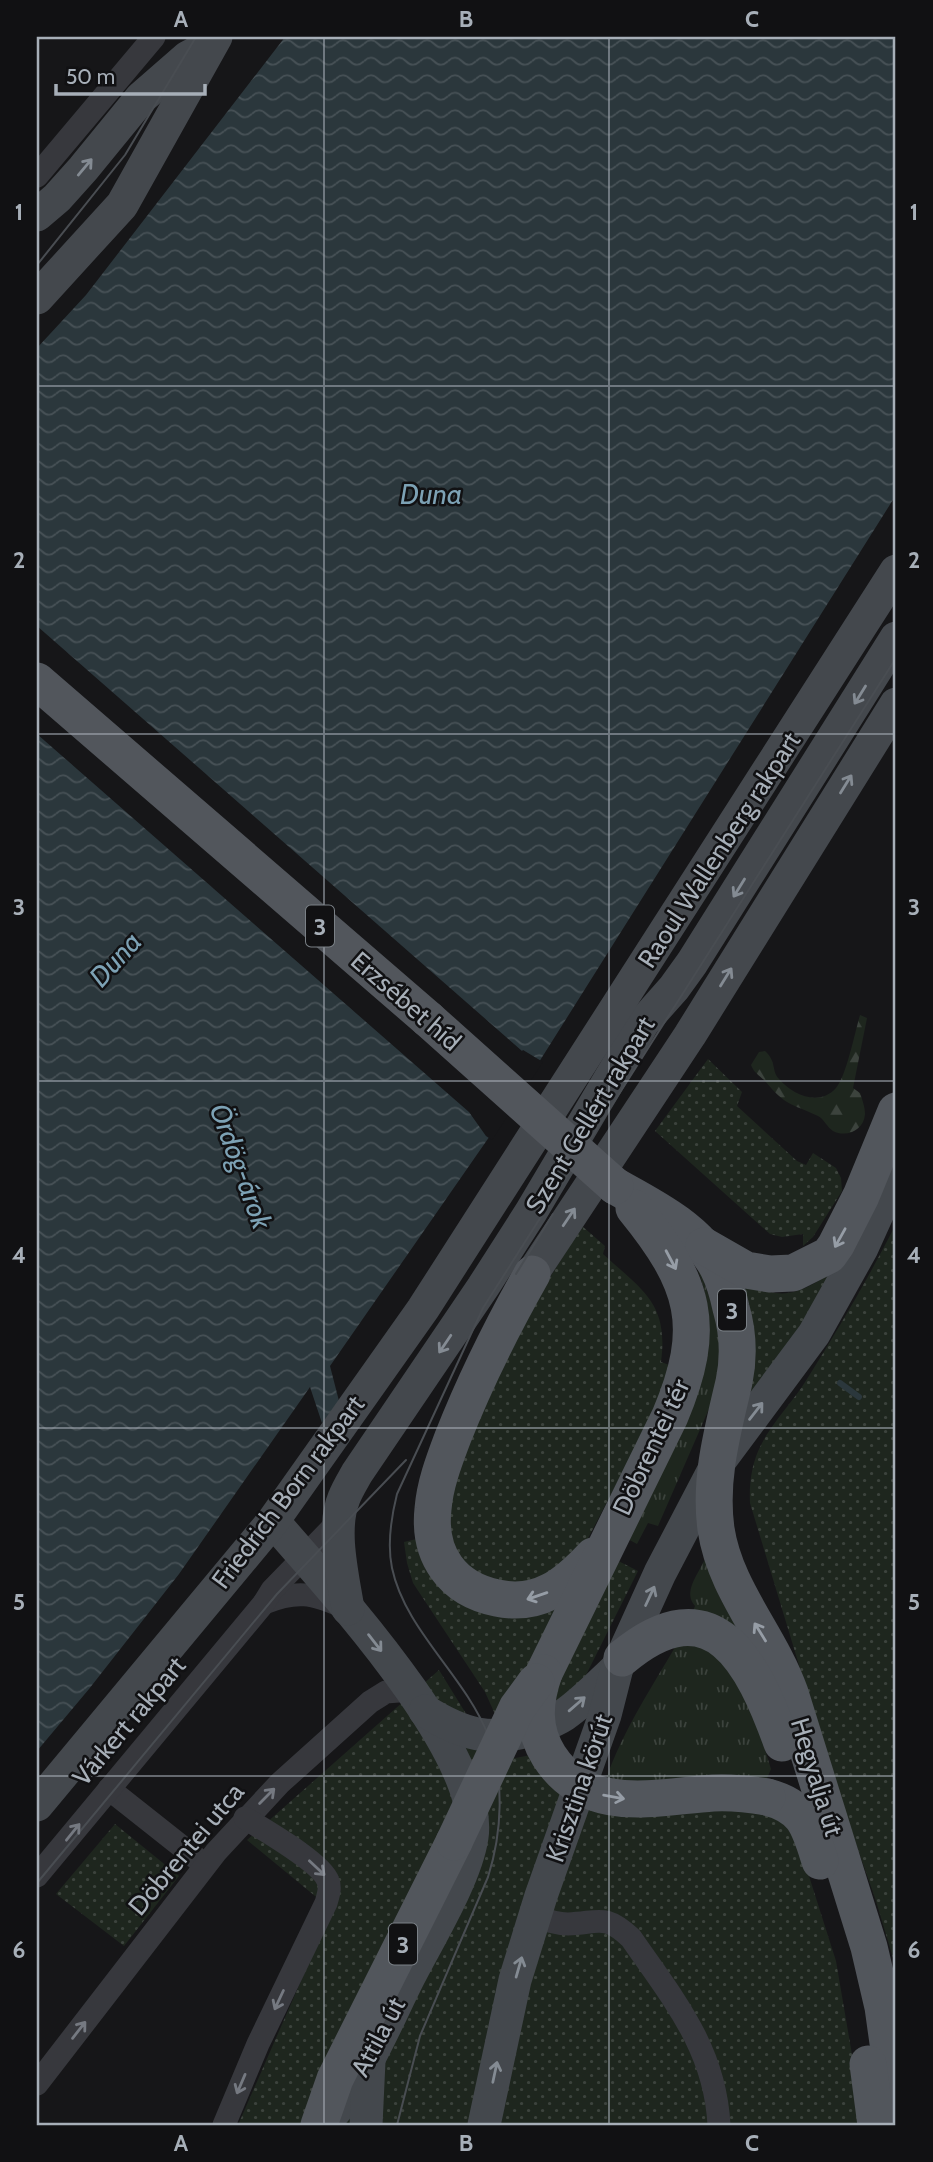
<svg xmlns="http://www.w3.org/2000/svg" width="933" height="2162" font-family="Cabin,sans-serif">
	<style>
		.grass { fill: url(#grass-tufts) }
		.forest { fill: url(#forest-firs) }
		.park { fill: url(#park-dots) }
		.water { fill: url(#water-waves) }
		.pier { fill: #161618 }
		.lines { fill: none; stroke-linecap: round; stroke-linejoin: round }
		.stream { stroke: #2b373c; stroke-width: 6 }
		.street { stroke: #37383d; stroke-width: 23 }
		.secondary { stroke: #44484d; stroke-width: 33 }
		.primary { stroke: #52565c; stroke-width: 37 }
		.tram { stroke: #494d52; stroke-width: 2 }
		.primary-bridge { stroke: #52565c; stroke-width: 37 }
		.oneway { stroke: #848b93 }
		.oneway2 { stroke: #969da6 }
		.oneway3 { stroke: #757981 }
		.grid { fill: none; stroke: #a7afb8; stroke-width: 2; stroke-opacity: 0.55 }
		.labels { text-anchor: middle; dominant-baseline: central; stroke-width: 5; stroke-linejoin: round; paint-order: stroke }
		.shield { fill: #111113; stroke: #7a8086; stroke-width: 2 }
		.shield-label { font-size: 24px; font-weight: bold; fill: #a7afb8 }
		.street-label { font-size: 26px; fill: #a7afb8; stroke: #111113 }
		.water-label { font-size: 28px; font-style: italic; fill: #7da2b5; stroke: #111113 }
		.neatline { fill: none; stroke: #a7afb8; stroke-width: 2.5 }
		.grid-label { font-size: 23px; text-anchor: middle; font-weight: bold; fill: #a7afb8 }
	</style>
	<defs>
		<pattern id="grass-tufts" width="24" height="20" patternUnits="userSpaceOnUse" patternTransform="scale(1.75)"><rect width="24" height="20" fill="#1e261e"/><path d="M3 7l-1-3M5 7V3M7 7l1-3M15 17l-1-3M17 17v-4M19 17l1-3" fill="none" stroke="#3c433d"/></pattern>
		<pattern id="forest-firs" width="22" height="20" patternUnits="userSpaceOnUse" patternTransform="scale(1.75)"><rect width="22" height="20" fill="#1e261e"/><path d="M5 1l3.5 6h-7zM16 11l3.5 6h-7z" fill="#3c433d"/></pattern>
		<pattern id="park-dots" width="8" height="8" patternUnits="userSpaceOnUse" patternTransform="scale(1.75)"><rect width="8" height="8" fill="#1e261e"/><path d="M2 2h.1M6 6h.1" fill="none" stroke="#3c433d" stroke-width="1.8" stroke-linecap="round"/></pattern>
		<pattern id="water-waves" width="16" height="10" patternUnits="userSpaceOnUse" patternTransform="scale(1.75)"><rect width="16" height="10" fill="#2b373c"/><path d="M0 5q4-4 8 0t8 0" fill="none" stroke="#475156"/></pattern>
	</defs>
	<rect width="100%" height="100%" fill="#161618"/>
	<g class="grass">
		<path d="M700,1270L722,1334L715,1395L658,1526L648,1523L637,1544L626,1538L704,1370C711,1336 711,1303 698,1271Z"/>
		<path d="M707,1560L719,1596L743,1638L690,1619L695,1606C683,1592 697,1576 704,1561Z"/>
		<path d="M681,1637L705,1640L745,1687L771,1769L765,1783H634L606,1779C624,1728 654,1684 681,1637Z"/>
	</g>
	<path class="forest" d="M860,1015L867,1018L853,1088L860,1093C862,1099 865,1107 865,1114C864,1130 847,1138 833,1131C827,1127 824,1119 818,1116C790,1103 786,1106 765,1081C759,1075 754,1073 751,1065L759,1052L765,1051C777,1062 771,1071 779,1079C793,1095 819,1107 836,1088C846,1077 855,1032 860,1015Z"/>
	<g class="park">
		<path d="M708,1059L742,1092L737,1106L797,1161L806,1165L813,1153L836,1168L841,1178L842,1191L813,1237L803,1246V1234L782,1237L770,1234L655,1131Z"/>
		<path d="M896,1224V1968L876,1901L835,1784L750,1503C749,1483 752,1462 761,1445C773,1421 793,1402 807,1379C839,1328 869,1277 896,1224Z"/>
		<path d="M582,1226L605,1246L603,1254C642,1290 669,1303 661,1362L672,1366L652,1416L585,1544L638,1571L586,1675L566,1698L499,1723L485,1692L413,1583L407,1563L404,1542L445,1532L451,1474L527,1314Z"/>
		<path d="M833,1273L783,1353L751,1395L744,1287C754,1286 766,1292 776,1293C798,1296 815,1282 833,1273Z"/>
		<path d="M439,1670L486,1746L515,1758L531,1755L545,1777L748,1810L779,1819L791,1830L802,1854L836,1961L864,2125H238L332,1910L247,1840Z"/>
		<path d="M115,1824L179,1876L124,1946L56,1894Z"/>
	</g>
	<path class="water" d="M285,37H896V495L517,1097L330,1366L339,1401L322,1423L310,1387L179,1574L89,1689L37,1751V348L86,295Z"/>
	<path class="pier" d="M37,626L522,1051L523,1050L543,1062L492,1140L486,1136L469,1112L37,734Z"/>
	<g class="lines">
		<path class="stream" d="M840,1383L859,1397"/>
		<g class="street">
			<path d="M37,176L154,37"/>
			<path d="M264,1603C297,1590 312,1593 344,1607"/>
			<path d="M109,1789L205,1865"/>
			<path d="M37,1876L264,1603L272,1590L339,1521"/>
			<path d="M534,1916C545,1920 556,1924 568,1924C599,1923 604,1913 631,1938C673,1999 715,2048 719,2125"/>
			<path d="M37,2084L216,1852L280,1783L370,1702L386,1692L411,1690"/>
			<path d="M224,2125L258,2044L326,1903C328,1896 331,1888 328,1881C321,1862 264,1830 245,1818"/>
		</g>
		<g class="secondary">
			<path d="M37,215L57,198L83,169L141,98L188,57L205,48"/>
			<path d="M37,298L122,205L216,37"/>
			<path d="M532,1274L690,1035L896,704"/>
			<path d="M273,1521C327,1584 485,1753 472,1837C466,1878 429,1938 409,1977C388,2018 358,2093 324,2122"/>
			<path d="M348,1609C343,1577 331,1529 344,1498C347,1490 352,1482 357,1473L483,1287L531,1212L643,1023L674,988L692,963L896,638"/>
			<path d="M425,1711C462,1734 491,1743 534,1729C544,1725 555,1721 564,1715C583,1702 600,1684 617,1668"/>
			<path d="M37,1805L273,1521L423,1309L896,571"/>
			<path d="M366,2125L369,2061"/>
			<path d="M484,2125L515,1980L541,1896L605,1715L617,1668L660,1573L716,1466L814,1334L862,1248L881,1206L896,1158"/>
		</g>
		<g class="primary">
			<path d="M37,681L428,1019"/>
			<path d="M615,1186C651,1206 698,1229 718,1268C724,1280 728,1294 731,1308C738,1332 739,1358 734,1382C723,1430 709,1478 716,1529C725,1590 770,1636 790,1693L869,1947L883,2007L896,2100"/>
			<path d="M704,1246L746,1270L770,1274L793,1273L829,1255L836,1245L861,1196L896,1111"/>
			<path d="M532,1274C502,1327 475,1381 453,1437C444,1461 435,1484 433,1509C428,1555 452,1589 497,1598C539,1607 566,1585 593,1556"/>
			<path d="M622,1658C713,1582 753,1662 782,1743"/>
			<path d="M544,1673L670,1416C708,1326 695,1283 634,1208"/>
			<path d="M767,1797C805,1807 809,1826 820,1861"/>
			<path d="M868,2064L876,2125"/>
			<path d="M319,2125L335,2079L454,1842"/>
		</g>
		<g class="tram">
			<path d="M37,265L125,155L196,37"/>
			<path d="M516,1274L553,1214"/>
			<path d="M37,1883L277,1594L406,1460"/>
			<path d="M397,2125L420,2036L488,1877C502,1833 505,1780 488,1735C465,1676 405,1630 392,1568C387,1544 391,1518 397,1494L483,1308L896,658"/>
		</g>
		<g class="primary-bridge">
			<path d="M428,1019L615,1186"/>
			<path d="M544,1673C534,1702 532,1729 549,1756C588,1816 654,1797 713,1793C731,1792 749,1794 767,1797"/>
			<path d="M454,1842L517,1708L536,1682"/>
		</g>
	</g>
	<defs><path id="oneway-shaft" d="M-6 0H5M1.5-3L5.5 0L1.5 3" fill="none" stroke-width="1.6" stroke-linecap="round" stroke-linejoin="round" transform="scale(1.75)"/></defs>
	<g class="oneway">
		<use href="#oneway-shaft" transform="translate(85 167) rotate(-50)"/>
		<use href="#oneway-shaft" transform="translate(860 695) rotate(122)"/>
		<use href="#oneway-shaft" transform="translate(846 784) rotate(-58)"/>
		<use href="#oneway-shaft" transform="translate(739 888) rotate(122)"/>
		<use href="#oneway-shaft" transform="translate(726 977) rotate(-58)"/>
		<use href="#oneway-shaft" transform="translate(569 1217) rotate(-56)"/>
		<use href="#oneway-shaft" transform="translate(445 1344) rotate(124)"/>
		<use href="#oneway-shaft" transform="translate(756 1411) rotate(-52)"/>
		<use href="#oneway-shaft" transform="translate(650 1596) rotate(-65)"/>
		<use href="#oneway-shaft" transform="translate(375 1643) rotate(52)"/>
		<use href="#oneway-shaft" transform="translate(577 1704) rotate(-41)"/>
		<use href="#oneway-shaft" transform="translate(519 1967) rotate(-74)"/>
		<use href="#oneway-shaft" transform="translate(495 2072) rotate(-78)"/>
	</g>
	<g class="oneway2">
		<use href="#oneway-shaft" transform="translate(840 1238) rotate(119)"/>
		<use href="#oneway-shaft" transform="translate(671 1260) rotate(62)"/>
		<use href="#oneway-shaft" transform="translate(537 1596) rotate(161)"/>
		<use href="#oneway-shaft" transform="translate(760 1632) rotate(-122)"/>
		<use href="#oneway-shaft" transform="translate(614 1797) rotate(10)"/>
	</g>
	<g class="oneway3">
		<use href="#oneway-shaft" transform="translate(267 1796) rotate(-45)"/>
		<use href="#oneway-shaft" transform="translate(73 1832) rotate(-51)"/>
		<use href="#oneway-shaft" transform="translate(317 1868) rotate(43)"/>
		<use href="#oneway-shaft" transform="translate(279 2000) rotate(115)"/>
		<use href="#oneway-shaft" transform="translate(79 2030) rotate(-52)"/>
		<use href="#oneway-shaft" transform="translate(241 2084) rotate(113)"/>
	</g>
	<path class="grid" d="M324,37V2125M609,37V2125M37,386H896M37,734H896M37,1081H896M37,1428H896M37,1776H896"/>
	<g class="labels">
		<g class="shield">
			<rect x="306" y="905.5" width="28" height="41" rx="5"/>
			<rect x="718" y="1289.5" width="28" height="41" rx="5"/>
			<rect x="389" y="1923.5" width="28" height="41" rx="5"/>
		</g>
		<g class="shield-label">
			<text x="320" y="926">3</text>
			<text x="732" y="1310">3</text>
			<text x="403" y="1944">3</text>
		</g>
		<g class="street-label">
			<text transform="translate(719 850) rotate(-57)">Raoul Wallenberg rakpart</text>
			<text transform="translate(406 1001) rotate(41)">Erzsébet híd</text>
			<text transform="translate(590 1115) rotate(-59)">Szent Gellért rakpart</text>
			<text transform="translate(651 1447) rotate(-65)">Döbrentei tér</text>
			<text transform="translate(288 1492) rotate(-53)">Friedrich Born rakpart</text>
			<text transform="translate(129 1721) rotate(-50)">Várkert rakpart</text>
			<text transform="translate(817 1777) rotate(73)">Hegyalja út</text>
			<text transform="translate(579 1788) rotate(-71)">Krisztina körút</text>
			<text transform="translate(186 1849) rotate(-50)">Döbrentei utca</text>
			<text transform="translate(378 2037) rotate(-62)">Attila út</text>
		</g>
		<g class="water-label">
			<text x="431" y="494">Duna</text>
			<text transform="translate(115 959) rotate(-48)">Duna</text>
			<text transform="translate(241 1166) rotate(70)">Ördög-árok</text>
		</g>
	</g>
	<rect width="933" height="2162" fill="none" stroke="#111113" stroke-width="77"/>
	<path d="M56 84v10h149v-10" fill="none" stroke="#a7afb8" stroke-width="3.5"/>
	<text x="66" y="84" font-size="21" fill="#a7afb8" stroke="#111113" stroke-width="5" paint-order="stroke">50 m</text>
	<rect x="38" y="38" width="856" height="2086" class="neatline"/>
	<g class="grid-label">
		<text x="181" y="27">A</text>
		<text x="466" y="27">B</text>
		<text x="752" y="27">C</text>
		<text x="19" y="220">1</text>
		<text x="914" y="220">1</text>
		<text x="19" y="568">2</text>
		<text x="914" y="568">2</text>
		<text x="19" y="915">3</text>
		<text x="914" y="915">3</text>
		<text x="19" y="1263">4</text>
		<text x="914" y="1263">4</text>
		<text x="19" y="1610">5</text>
		<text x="914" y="1610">5</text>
		<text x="19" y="1958">6</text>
		<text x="914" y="1958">6</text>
		<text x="181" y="2151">A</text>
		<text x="466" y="2151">B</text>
		<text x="752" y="2151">C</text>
	</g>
</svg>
